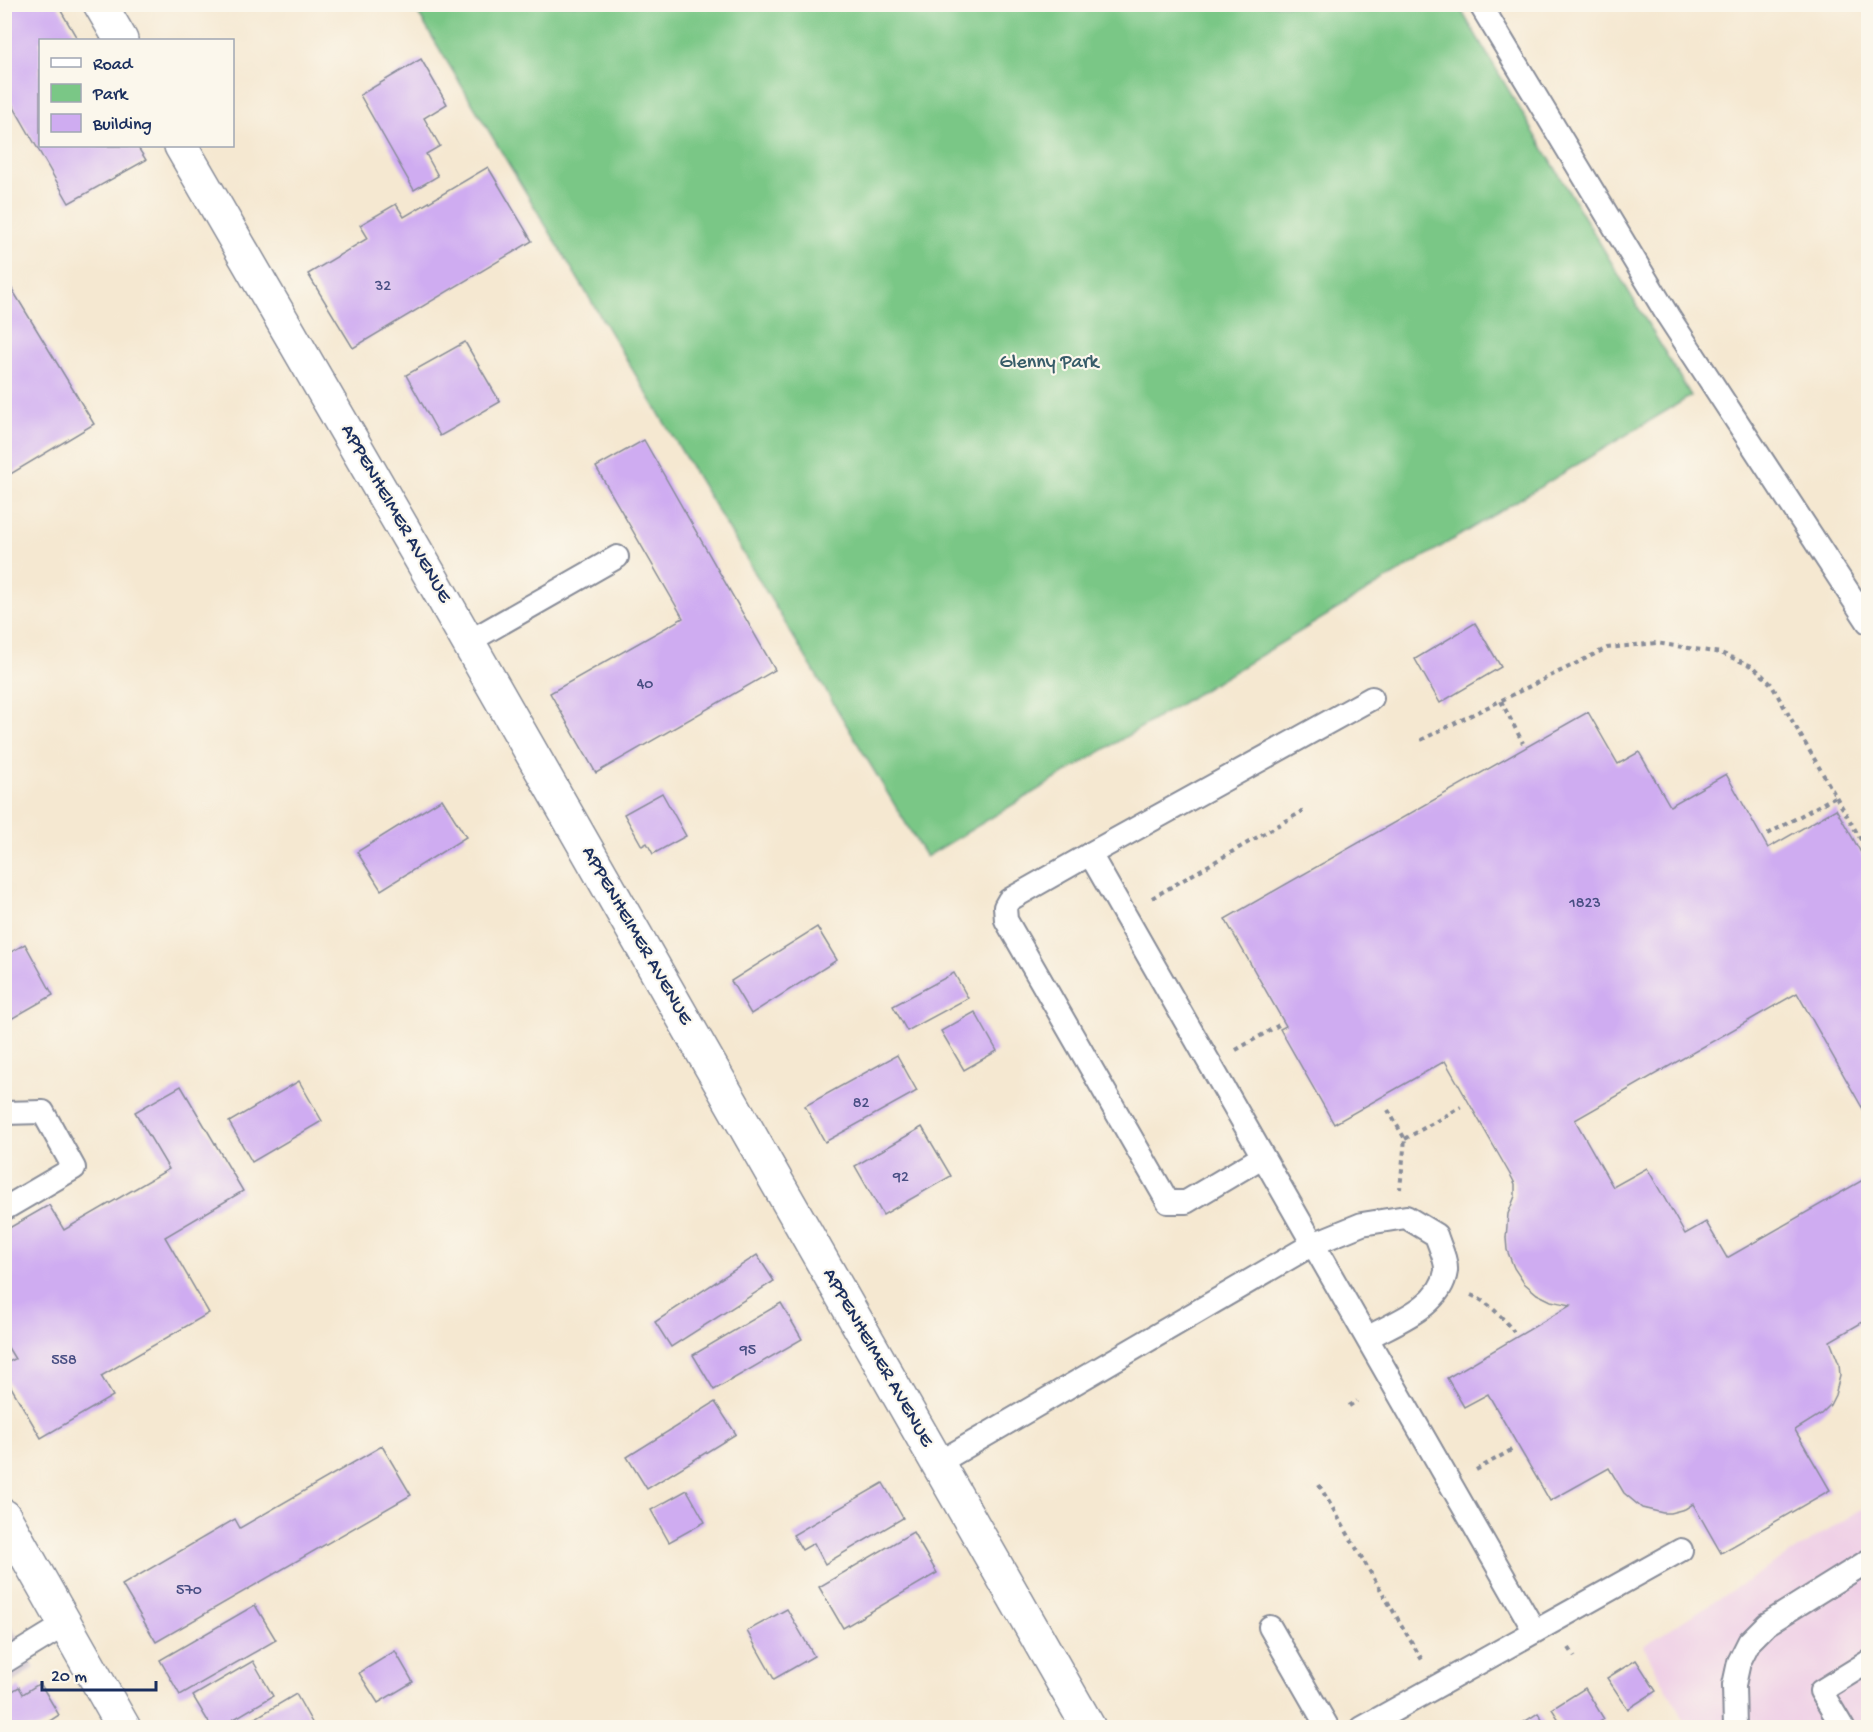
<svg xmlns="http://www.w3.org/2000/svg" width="1873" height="1732" font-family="'Gochi Hand',sans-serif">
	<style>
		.built { fill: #efd0e6 }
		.industrial { fill: url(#industrial-furrows) }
		.green { fill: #7ac786; stroke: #4a7b72; stroke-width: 1.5 }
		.building { fill: #cfacf1 }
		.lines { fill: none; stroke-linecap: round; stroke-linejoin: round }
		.service-casing { stroke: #888c98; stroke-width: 26 }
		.minor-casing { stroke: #888c98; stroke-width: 36 }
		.tertiary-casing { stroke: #888c98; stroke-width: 36 }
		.path { stroke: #888c98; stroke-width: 4; stroke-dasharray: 4.5 4.5; stroke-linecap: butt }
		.service { stroke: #fff; stroke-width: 22 }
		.minor { stroke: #fff; stroke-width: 33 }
		.tertiary { stroke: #fff; stroke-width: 33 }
		.labels { text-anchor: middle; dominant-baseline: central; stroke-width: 4.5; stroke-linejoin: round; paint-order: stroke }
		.number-label { font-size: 16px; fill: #484e83 }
		.park-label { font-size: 20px; fill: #385d6a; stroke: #fbf7ec }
		.street-label { font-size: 20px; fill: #1b2f5e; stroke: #fbf7ec }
	</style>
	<defs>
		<pattern id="industrial-furrows" width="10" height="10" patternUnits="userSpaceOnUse" patternTransform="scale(1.5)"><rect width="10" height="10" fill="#cdbed2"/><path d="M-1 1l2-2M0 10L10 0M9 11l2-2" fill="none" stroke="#a69bae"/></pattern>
	</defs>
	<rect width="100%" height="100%" fill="#fbf7ec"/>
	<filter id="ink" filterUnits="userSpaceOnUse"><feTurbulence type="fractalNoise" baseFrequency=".0167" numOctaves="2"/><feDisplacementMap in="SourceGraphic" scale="12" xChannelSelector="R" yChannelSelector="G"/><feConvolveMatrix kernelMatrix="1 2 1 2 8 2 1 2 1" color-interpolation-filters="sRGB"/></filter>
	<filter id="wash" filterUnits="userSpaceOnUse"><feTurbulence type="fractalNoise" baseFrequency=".008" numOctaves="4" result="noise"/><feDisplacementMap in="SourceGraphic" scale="24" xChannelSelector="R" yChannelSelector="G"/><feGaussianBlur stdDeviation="1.35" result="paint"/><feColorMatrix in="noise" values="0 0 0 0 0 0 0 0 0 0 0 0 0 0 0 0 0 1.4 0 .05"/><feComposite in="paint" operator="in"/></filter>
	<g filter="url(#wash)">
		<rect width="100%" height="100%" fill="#f5e8d1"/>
		<path class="built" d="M1868,1505V1727H1688L1643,1646Z"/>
		<path class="industrial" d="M4,1614L35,1668L5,1687H4Z"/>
		<path class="green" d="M413,5H1458L1691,396L926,857Z"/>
		<g id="blocks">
			<g class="building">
				<path d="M4,4H57L78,40H40V146H137L146,160L69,203L4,90Z"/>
				<path d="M421,59L447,104L424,118L440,146L426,154L438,176L414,190L360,95Z"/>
				<path d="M488,167L532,241L353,348L308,274L368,238L360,225L396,204L404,217Z"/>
				<path d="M4,276L94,424L4,478Z"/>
				<path d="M465,342L500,402L440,436L406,375Z"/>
				<path d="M644,440L775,670L596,773L550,693L683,618L596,467Z"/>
				<path d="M1475,623L1501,667L1440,703L1415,659Z"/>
				<path d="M1588,712L1618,764L1639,752L1670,806L1726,774L1768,848L1836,809L1868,865V1118L1797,993L1575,1120L1613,1187L1647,1168L1685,1234L1706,1222L1727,1258L1868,1177V1319L1830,1341L1839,1364L1840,1376L1835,1395L1830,1405L1821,1414L1795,1430L1830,1490L1721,1553L1693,1504L1685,1509L1670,1513H1663L1642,1508L1624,1493L1609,1468L1550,1501L1488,1394L1464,1407L1447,1378L1571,1305L1551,1301L1537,1294L1524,1283L1514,1268L1507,1250L1506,1238L1508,1214L1515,1196V1184L1512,1178L1445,1061L1334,1124L1280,1029L1286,1026L1225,919Z"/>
				<path d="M662,793L686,836L653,854L647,843L642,846L624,814Z"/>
				<path d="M442,799L466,837L381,890L357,852Z"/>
				<path d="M817,927L837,960L751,1014L731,981Z"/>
				<path d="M25,944L53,995L4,1023V956Z"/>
				<path d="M954,973L968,998L907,1031L893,1006Z"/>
				<path d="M975,1012L997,1051L964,1070L941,1031Z"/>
				<path d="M897,1055L917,1091L825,1142L805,1106Z"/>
				<path d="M299,1081L322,1121L252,1162L229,1122Z"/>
				<path d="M181,1086L243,1191L165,1237L209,1313L101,1376L113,1396L41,1438L4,1375V1364L15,1359L4,1341V1231L49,1205L64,1230L169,1169L135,1112Z"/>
				<path d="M922,1127L951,1176L883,1215L855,1166Z"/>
				<path d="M757,1255L774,1281L671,1347L655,1322Z"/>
				<path d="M781,1303L802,1339L714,1390L693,1355Z"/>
				<path d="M715,1402L736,1434L647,1489L627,1457Z"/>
				<path d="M382,1446L411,1495L156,1642L122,1585L235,1519L240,1528Z"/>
				<path d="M883,1483L903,1518L825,1564L814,1543L802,1550L793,1535Z"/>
				<path d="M687,1490L705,1522L669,1542L651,1510Z"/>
				<path d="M913,1532L937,1573L843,1628L819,1587Z"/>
				<path d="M255,1605L276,1640L180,1695L160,1660Z"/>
				<path d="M787,1609L814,1656L774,1679L747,1631Z"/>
				<path d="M395,1651L413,1682L378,1703L359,1673Z"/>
				<path d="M1636,1660L1656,1691L1628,1709L1607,1678Z"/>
				<path d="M253,1661L273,1696L219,1728H212L193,1696Z"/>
				<path d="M40,1683L59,1715L39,1728H4V1696L19,1687L23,1694Z"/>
				<path d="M1585,1688L1604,1719L1591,1728H1564L1552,1709Z"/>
				<path d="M296,1694L315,1728H239Z"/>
				<path d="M1538,1713L1547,1728H1515Z"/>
			</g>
		</g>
	</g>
	<g filter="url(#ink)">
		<use href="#blocks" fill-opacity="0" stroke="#888c98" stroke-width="1.5"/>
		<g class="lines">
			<defs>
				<g id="service">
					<path d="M1480,4L1668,316L1868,622"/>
					<path d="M468,642L617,557"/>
					<path d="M1090,854L1009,900L1005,907L1006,920L1168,1202H1186L1262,1157"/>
					<path d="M4,1113L43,1112L74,1168L4,1209"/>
					<path d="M1367,1338C1395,1322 1441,1307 1446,1271C1447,1261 1439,1245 1436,1235L1406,1217L1362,1224L1313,1244L1534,1630"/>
					<path d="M938,1463L1313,1244L1090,854L1372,698"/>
					<path d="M1270,1627L1328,1728"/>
					<path d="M4,1662L66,1624"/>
					<path d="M1362,1728L1681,1550"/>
					<path d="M1735,1728L1734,1685L1739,1662L1749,1642L1767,1624L1868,1561"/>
					<path d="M1843,1728L1821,1691L1868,1662"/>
				</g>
				<g id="minor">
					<path d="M100,4L121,40"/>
					<path d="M181,146L423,563L1089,1728"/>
				</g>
				<path id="tertiary" d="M4,1516L124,1728"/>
			</defs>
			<use href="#service" class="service-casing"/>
			<use href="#minor" class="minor-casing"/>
			<use href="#tertiary" class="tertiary-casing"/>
			<g class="path">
				<path d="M1501,701L1523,743"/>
				<path d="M1421,740L1607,648L1656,643L1721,653L1754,667L1771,684L1868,852"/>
				<path d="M1768,834L1836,796"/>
				<path d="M1152,898L1303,811"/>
				<path d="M1236,1050L1279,1025"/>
				<path d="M1388,1110L1405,1139L1400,1189"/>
				<path d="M1405,1139L1461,1107"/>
				<path d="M1471,1295C1490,1303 1501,1316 1514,1332"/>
				<path d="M1349,1406L1357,1401"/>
				<path d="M1476,1470L1513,1449"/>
				<path d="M1319,1485L1422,1660"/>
				<path d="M1569,1648L1575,1657"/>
			</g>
			<use href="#service" class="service"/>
			<use href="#minor" class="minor"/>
			<use href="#tertiary" class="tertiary"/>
		</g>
	</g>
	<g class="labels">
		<g class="number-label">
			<text x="383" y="287">32</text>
			<text x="645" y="685">40</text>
			<text x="1585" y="904">1823</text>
			<text x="861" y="1104">82</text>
			<text x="901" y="1178">92</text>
			<text x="748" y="1351">95</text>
			<text x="64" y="1361">558</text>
			<text x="189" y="1591">570</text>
		</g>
		<g class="park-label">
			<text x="1049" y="363">Glenny Park</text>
		</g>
		<g class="street-label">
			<text transform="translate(395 514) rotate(60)">APPENHEIMER AVENUE</text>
			<text transform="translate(636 936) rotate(60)">APPENHEIMER AVENUE</text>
			<text transform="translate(877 1358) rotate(60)">APPENHEIMER AVENUE</text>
		</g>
	</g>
	<rect width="1873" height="1732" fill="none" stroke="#fbf7ec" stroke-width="24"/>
	<rect x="39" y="39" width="195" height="108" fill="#fbf7ec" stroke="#a1a7b3" stroke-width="1.5"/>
	<rect x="51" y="58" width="30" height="9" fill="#ffffff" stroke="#a1a7b3" stroke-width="1.5"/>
	<text x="93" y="69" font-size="18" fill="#1b2f5e">Road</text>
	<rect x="51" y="84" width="30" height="18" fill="#7ac786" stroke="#a1a7b3" stroke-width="1.5"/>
	<text x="93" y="99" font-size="18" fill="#1b2f5e">Park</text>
	<rect x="51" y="114" width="30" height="18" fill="#cfacf1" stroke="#a1a7b3" stroke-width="1.5"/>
	<text x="93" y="129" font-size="18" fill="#1b2f5e">Building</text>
	<path d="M42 1681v9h114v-9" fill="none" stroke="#1b2f5e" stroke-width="3"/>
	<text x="51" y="1681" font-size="18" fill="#1b2f5e" stroke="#fbf7ec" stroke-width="4.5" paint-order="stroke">20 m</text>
</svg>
